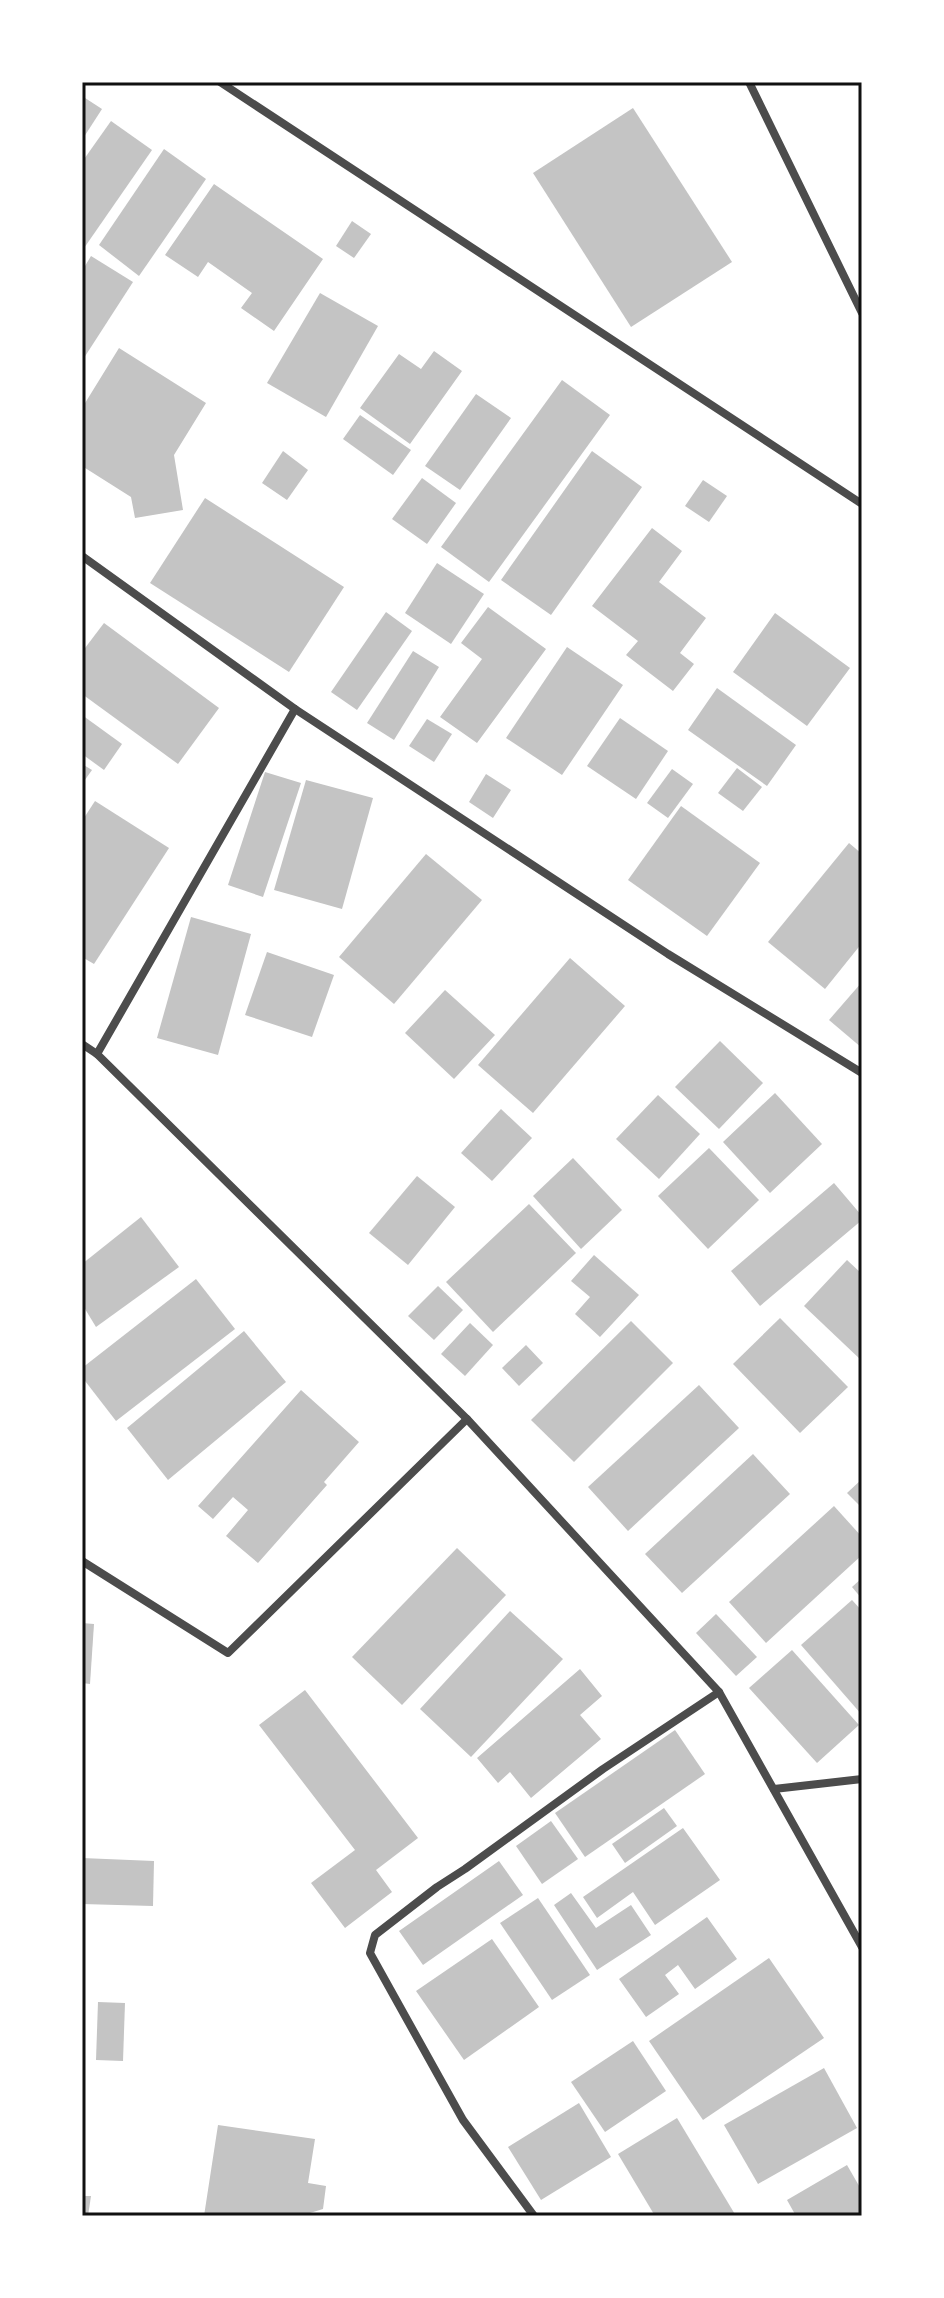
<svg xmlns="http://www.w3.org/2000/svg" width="944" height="2298" font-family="Roboto,sans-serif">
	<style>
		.building { fill: #c4c4c4 }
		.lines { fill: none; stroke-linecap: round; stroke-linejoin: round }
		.minor { stroke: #4c4c4c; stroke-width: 8 }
		.neatline { fill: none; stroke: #111; stroke-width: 3 }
	</style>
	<rect width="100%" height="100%" fill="#fff"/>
	<g class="building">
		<path d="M82,96L102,109L82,140Z"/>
		<path d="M633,108L732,262L631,327L533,173Z"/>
		<path d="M111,121L152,150L82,251V162Z"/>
		<path d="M164,149L206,179L139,276L99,245Z"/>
		<path d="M214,184L323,259L274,331L241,308L252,293L208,262L198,277L165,255Z"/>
		<path d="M352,221L371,234L354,258L336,246Z"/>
		<path d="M91,256L133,282L82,361V271Z"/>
		<path d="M320,293L378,326L326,417L267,383Z"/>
		<path d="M119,348L206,403L174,455L183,510L135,518L131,497L82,466V442L85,437L82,435V408Z"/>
		<path d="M434,351L462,371L410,444L360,408L399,354L421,369Z"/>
		<path d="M562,380L610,415L489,582L441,547Z"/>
		<path d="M476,394L511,418L460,490L425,466Z"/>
		<path d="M360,415L411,450L393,475L343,439Z"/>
		<path d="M283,451L308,470L287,500L262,483Z"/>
		<path d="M592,451L642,487L551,615L501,580Z"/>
		<path d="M422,478L456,503L427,544L392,519Z"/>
		<path d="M703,480L727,496L709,522L685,506Z"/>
		<path d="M205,498L344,587L289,672L150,583Z"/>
		<path d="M652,528L682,551L659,582L706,618L680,653L694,664L673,691L626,655L638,641L592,606Z"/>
		<path d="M437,563L484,594L451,644L405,613Z"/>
		<path d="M488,607L546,649L477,743L440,717L482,659L461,643Z"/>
		<path d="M386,612L412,631L357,710L331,692Z"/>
		<path d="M775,613L850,668L807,726L733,672Z"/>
		<path d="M104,623L219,708L178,764L82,694V652Z"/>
		<path d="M567,647L623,685L562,775L506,738Z"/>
		<path d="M413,651L439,667L394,740L367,723Z"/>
		<path d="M717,688L796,745L767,786L688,730Z"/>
		<path d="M82,715L122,744L104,770L82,754Z"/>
		<path d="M620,718L668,751L636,799L587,766Z"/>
		<path d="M427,719L452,734L434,762L409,746Z"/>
		<path d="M82,764L92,770L82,784Z"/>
		<path d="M737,768L762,787L743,811L718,793Z"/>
		<path d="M672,769L693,784L668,818L647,803Z"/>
		<path d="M265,772L301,783L263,897L228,885Z"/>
		<path d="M486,774L511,790L493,818L469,802Z"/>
		<path d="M306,780L373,798L342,909L274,890Z"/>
		<path d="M95,801L169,848L94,964L82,957V821Z"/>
		<path d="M681,806L760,863L707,936L628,880Z"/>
		<path d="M849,843L862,854V943L825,989L768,942Z"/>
		<path d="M426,854L482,900L394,1004L339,957Z"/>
		<path d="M191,917L251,934L218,1055L157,1038Z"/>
		<path d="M267,952L334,975L312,1037L245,1015Z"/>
		<path d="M570,958L625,1006L533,1113L478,1065Z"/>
		<path d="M862,982V1048L829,1020Z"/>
		<path d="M445,990L495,1035L454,1079L405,1033Z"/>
		<path d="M720,1041L763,1083L719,1129L675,1087Z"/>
		<path d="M775,1093L822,1144L770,1193L723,1142Z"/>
		<path d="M658,1095L700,1134L659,1179L616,1139Z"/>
		<path d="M501,1109L532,1138L492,1181L461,1153Z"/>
		<path d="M709,1148L759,1200L708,1249L658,1196Z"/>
		<path d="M573,1158L622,1210L581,1249L533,1196Z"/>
		<path d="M417,1176L455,1207L408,1265L369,1233Z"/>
		<path d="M834,1183L862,1216V1220L760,1306L731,1271Z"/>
		<path d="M529,1204L576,1253L493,1332L446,1282Z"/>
		<path d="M141,1217L179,1267L96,1327L82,1304V1264Z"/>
		<path d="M594,1255L639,1295L600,1337L575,1314L590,1297L571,1281Z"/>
		<path d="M847,1260L862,1274V1361L804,1306Z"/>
		<path d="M196,1279L235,1329L116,1421L82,1377V1368Z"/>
		<path d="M438,1286L463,1310L434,1340L408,1316Z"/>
		<path d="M780,1318L848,1387L800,1433L733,1364Z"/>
		<path d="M631,1321L673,1363L574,1462L531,1420Z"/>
		<path d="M470,1323L493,1345L465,1376L441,1354Z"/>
		<path d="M244,1331L286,1382L168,1480L127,1428Z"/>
		<path d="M526,1345L543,1363L519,1386L502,1368Z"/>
		<path d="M699,1385L739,1428L628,1531L588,1487Z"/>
		<path d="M301,1390L359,1442L324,1482L327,1485L258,1563L226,1536L248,1510L233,1497L213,1519L198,1506Z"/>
		<path d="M753,1454L790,1494L682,1593L645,1554Z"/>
		<path d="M862,1479V1508L847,1493Z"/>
		<path d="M834,1506L862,1537V1555L766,1643L729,1602Z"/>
		<path d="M457,1548L506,1595L402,1705L352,1657Z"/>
		<path d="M862,1578V1599L852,1587Z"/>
		<path d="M852,1600L862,1611V1715L801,1645Z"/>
		<path d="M510,1611L563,1659L471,1757L420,1709Z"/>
		<path d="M716,1614L757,1657L736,1676L696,1633Z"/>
		<path d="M82,1623L94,1624L90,1684L82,1683Z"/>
		<path d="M792,1650L859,1725L817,1763L749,1688Z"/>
		<path d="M580,1669L602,1696L580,1715L601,1739L531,1798L510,1772L498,1783L477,1758Z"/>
		<path d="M305,1690L418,1838L376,1870L392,1892L345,1928L311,1883L355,1850L259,1725Z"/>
		<path d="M675,1730L705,1774L585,1857L555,1813Z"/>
		<path d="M664,1808L677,1826L625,1863L612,1844Z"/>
		<path d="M551,1821L578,1859L542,1884L516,1846Z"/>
		<path d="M683,1828L720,1880L655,1925L633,1892L597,1918L583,1897Z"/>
		<path d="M82,1858L154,1861L153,1906L82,1904Z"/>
		<path d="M499,1861L523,1895L423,1965L399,1931Z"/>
		<path d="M571,1893L596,1928L631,1905L651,1935L597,1970L554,1905Z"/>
		<path d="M538,1898L590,1975L552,2000L500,1923Z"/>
		<path d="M707,1917L737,1959L695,1989L678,1965L665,1975L679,1994L646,2017L619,1979Z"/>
		<path d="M492,1939L539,2007L464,2060L416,1991Z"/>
		<path d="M769,1958L824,2038L703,2120L649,2041Z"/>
		<path d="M98,2002L125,2003L123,2061L96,2060Z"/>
		<path d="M633,2041L666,2091L605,2132L571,2082Z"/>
		<path d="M824,2068L857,2128L758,2184L724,2125Z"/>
		<path d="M579,2103L611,2157L541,2200L508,2147Z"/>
		<path d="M677,2118L736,2216H655L618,2154Z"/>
		<path d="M218,2125L315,2139L308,2183L326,2186L323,2209L300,2216H204Z"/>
		<path d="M847,2165L862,2191V2216H796L787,2200Z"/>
		<path d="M82,2196H91L88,2216H82Z"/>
	</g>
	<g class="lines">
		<g class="minor">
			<path d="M220,82L862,504"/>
			<path d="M749,82L862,313"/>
			<path d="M82,556L295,709L668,954L862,1073"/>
			<path d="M82,1044L97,1054L467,1419L719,1692L862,1947"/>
			<path d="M97,1054L295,709"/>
			<path d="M82,1561L228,1653L467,1419"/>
			<path d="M774,1789L862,1779"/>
			<path d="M534,2216L463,2120L370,1953L375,1935L437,1887L465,1869L603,1769L719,1692"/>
		</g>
	</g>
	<rect width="944" height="2298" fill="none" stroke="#ffffff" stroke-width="168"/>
	<rect x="84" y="84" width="776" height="2130" class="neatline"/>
</svg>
